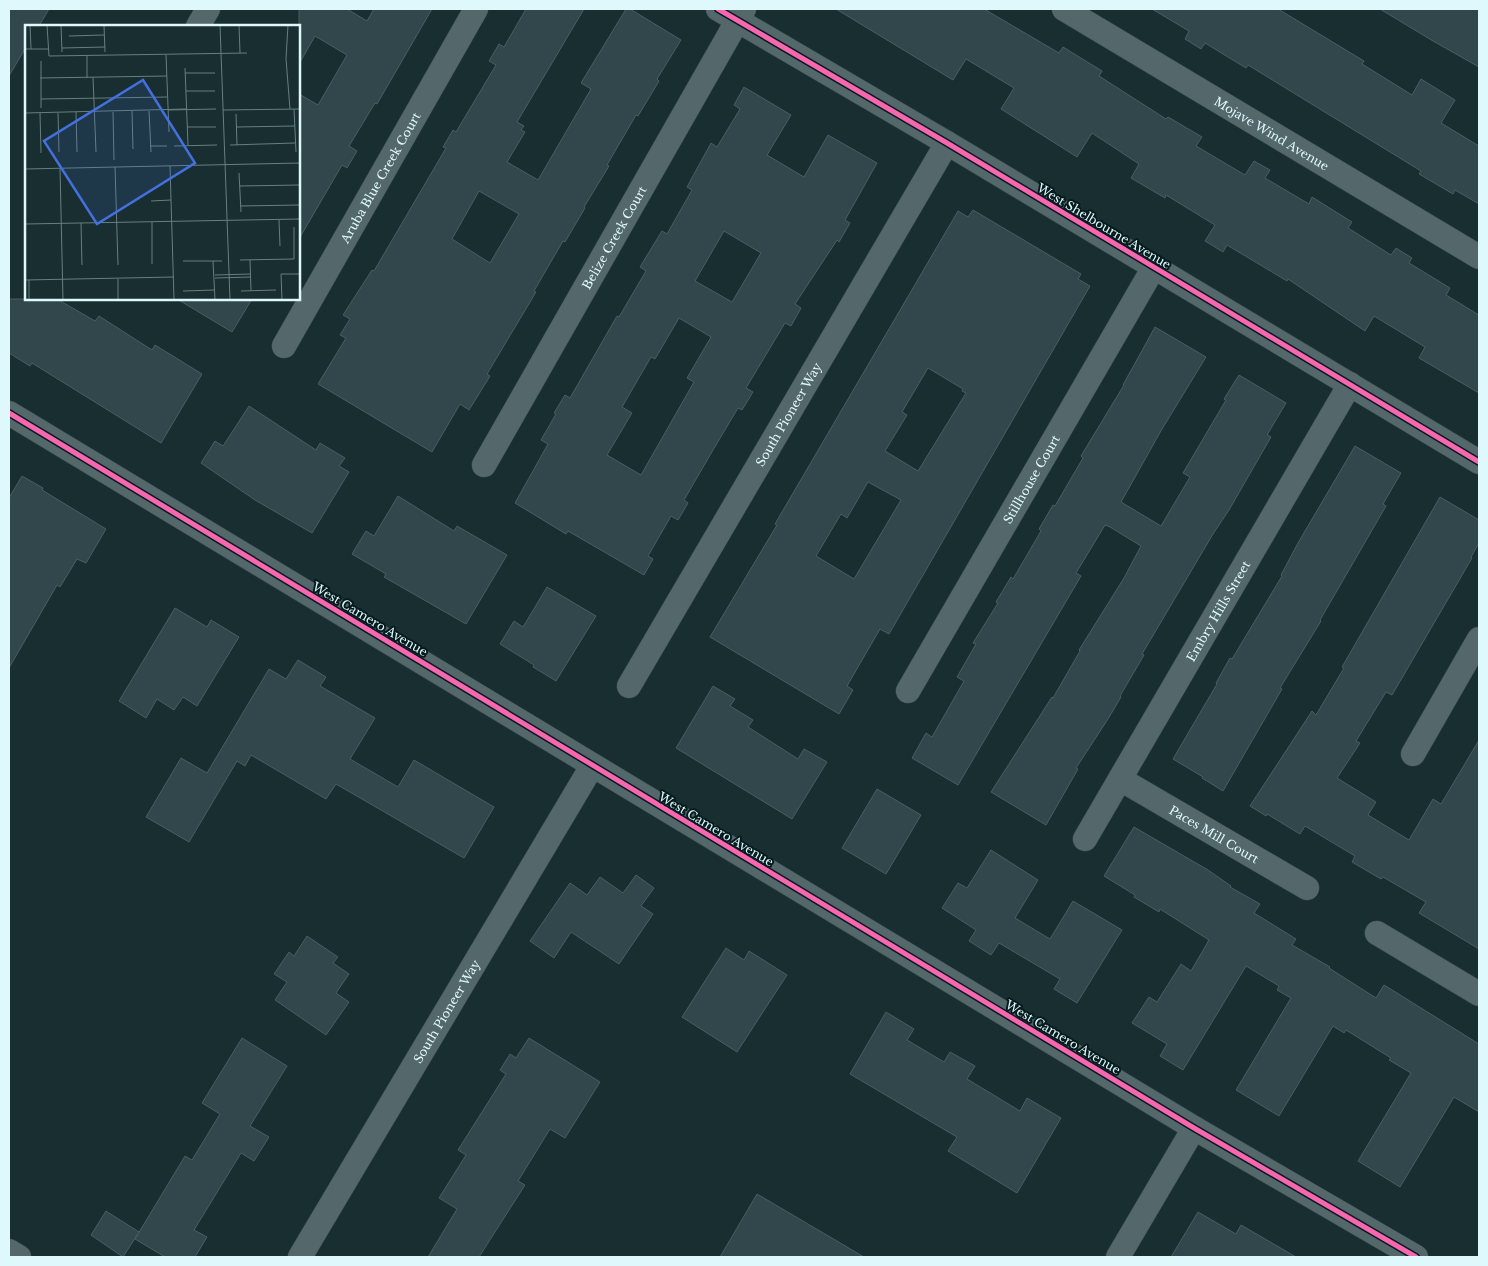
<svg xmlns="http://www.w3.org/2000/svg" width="1488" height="1266" font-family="'Libre Baskerville',serif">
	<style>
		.building { fill: #32474c; stroke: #4b5d62; fill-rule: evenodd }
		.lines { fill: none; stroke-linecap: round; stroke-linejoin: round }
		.minor-casing { stroke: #3a4b4e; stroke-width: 25 }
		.minor { stroke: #54676a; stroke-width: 24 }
		.cycleway-casing { stroke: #061b1e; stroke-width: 8 }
		.cycleway { stroke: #f766af; stroke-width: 5 }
		.labels { text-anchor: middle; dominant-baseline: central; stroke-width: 4; stroke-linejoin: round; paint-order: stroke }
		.street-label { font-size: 12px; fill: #def8fc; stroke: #061b1e }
		.inset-road { fill: none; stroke: #677f82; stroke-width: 1 }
		.view { fill: #4470df; fill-opacity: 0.15; stroke: #4470df; stroke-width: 2.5 }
		.inset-edge { fill: none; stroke: #def8fc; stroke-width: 2.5 }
	</style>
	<rect width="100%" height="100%" fill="#182e30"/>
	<g class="building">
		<path d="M9,9H49L39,26H26V47L9,76Z"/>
		<path d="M299,9H347L367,21L374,9H432L377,104L375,103L349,146L357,151L347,168L342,165L299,239V94L318,105L347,55L315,36L299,64Z"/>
		<path d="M526,9H584L517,122L524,126L521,130L525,132L507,162L538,180L591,89L581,83L626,9H630L681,40L657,79L659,81L638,116L636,115L607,165L609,166L584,207L585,208L565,242L563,241L534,291L536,292L487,374L490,376L469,410L460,404L432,452L318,384L346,338L340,335L350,319L343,315L372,270L374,271L446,148L443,147L453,130L456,132L496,65L489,61L499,44L504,47ZM479,191L519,214L490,263L452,239Z"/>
		<path d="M836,9H984L1059,53L1063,47L1102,71L1099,76L1166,119L1168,117L1202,137L1196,146L1245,175L1254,161L1270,170L1265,178L1309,204L1312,197L1352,222L1348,228L1391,255L1396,248L1412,258L1409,263L1450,288L1446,295L1479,315V393L1419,358L1425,347L1374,316L1365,331L1288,279L1287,281L1227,245L1223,252L1205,241L1215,225L1166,195L1165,198L1131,178L1139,164L1092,133L1077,157L1001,109L1014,88L966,59L953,80Z"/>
		<path d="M1152,9H1278L1364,61L1362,64L1412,95L1421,79L1455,100L1441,123L1479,146V204L1455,190L1453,194L1419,174L1421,171L1248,65L1246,68L1205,43L1201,49L1185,39L1189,31Z"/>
		<path d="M1380,9H1479V67L1433,41Z"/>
		<path d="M744,87L791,115L767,155L804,177L828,135L877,163L845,220L850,223L839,242L837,240L795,304L801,308L791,326L785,323L746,388L753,392L742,410L738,408L713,450L684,500L688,503L678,520L671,516L648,556L653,559L644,575L568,531L566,534L515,503L548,444L541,440L556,414L554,413L565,395L570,398L617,316L619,317L646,271L640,267L662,231L667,234L692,190L687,187L711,143L717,147L740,109L734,105ZM724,231L761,253L732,302L695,281ZM679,318L711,337L687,378L694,382L641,475L607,455L632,413L622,407L651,357L655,359Z"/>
		<path d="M973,210L1081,274L1078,279L1090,286L889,634L880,629L847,686L853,690L839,714L710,637L777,525L775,524L958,211L968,217ZM928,368L963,389L962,391L966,393L918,471L885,451L907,415L902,412ZM868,482L901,500L854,579L816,556L841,514L847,518Z"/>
		<path d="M9,299H57L95,321L99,316L152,350L155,345L202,374L161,443L32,363L30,366L9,353Z"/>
		<path d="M177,299H252L232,332Z"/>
		<path d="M1155,327L1206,357L1162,429L1121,502L1161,526L1190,477L1183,473L1226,400L1224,399L1239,375L1286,403L1267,435L1271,437L1229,510L1213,534L1142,654L1144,655L1120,696L1121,697L1108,719L1076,768L1078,769L1046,825L991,792L1052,697L1053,698L1080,651L1079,650L1124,578L1141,546L1110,527L1105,525L1076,573L1081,576L958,785L912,758L926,733L932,737L964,681L957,677L976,644L973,643L998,603L996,602L1011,577L1013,579L1041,531L1039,529L1053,505L1055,506L1083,458L1081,456L1124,385H1123Z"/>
		<path d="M249,406L316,450L320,443L345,458L339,466L349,472L312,533L255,500L201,463L215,441L223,446Z"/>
		<path d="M1355,446L1401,473L1383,504L1386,506L1320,620L1321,621L1280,688L1282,689L1223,791L1202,778L1203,777L1173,759L1217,684L1216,683L1230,658L1232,659L1282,576L1281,575L1298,543Z"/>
		<path d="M22,476L43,488L42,490L106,529L86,563L77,559L60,587L57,585L9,668V498Z"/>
		<path d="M398,496L454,531L457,526L507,555L466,624L384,577L386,574L352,554L366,531L374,536Z"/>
		<path d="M1440,497L1479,520V543L1471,557L1472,558L1392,695L1386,692L1356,741L1360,743L1337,778L1376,802L1368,815L1409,840L1433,799L1441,804L1479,740V949L1419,913L1426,902L1383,877L1381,879L1352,862L1355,856L1305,826L1300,834L1267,814L1266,816L1250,806L1312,711L1316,715L1344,668L1342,667Z"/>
		<path d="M547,587L596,616L556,681L533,667L534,665L500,644L514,621L523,627Z"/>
		<path d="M175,608L207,627L211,620L239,637L197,706L183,697L174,710L157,699L146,718L119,701Z"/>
		<path d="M298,660L326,677L320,686L375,718L350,759L398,787L414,760L494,807L464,858L336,784L326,799L251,755L245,766L237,761L189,842L146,817L181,758L207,773L269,669L286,679Z"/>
		<path d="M713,686L735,699L730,706L753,720L748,727L798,759L804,749L827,762L792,819L676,748Z"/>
		<path d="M877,789L921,815L886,874L842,848Z"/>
		<path d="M1134,827L1208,870L1231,886L1230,887L1260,904L1254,913L1296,939L1292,945L1330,967L1329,968L1376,998L1384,985L1479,1044V1112L1454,1097L1400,1187L1358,1161L1411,1073L1389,1060L1391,1058L1346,1030L1344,1033L1333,1026L1279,1116L1236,1090L1291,998L1277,990L1279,986L1246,966L1183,1070L1160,1056L1167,1044L1132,1023L1149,997L1157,1002L1181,964L1191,971L1209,940L1160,909L1159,912L1134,897L1135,895L1104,876Z"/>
		<path d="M991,850L1038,880L1015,918L1050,939L1073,901L1122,930L1077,1003L1054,989L1060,979L999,943L991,955L969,941L976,930L942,908L958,883L967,888Z"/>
		<path d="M636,875L654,888L641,906L653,914L619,964L571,932L554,958L530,941L570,883L587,895L600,877L623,893Z"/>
		<path d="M307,936L338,957L333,963L349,974L336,993L349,1002L326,1035L275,1000L287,982L274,974L289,952L294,956Z"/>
		<path d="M726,948L744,960L749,951L787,975L737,1052L682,1017Z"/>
		<path d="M886,1012L914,1029L907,1040L944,1062L950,1052L975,1066L967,1079L1020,1111L1027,1098L1061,1118L1017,1193L948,1151L957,1137L850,1074Z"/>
		<path d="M242,1038L287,1066L250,1126L269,1137L254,1161L241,1153L194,1230L207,1237L195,1257H165L135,1239L185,1156L192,1160L220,1114L202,1103Z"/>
		<path d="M529,1038L600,1082L565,1138L550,1129L518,1181L525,1185L479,1257H428L457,1209L439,1198L466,1155L458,1150L506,1074L500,1070L510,1054L516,1058Z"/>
		<path d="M757,1194L864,1257H720Z"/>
		<path d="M106,1211L139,1232L123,1257L91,1235Z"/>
		<path d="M1198,1212L1236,1234L1241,1225L1296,1257H1171Z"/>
	</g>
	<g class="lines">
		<defs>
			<g id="minor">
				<path d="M718,9L947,143L1479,462"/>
				<path id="s1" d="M1064,9L1479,257"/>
				<path d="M198,26L208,9"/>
				<path id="s2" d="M284,346L476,9"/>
				<path d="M9,413L1194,1128L1416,1257"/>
				<path id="s3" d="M484,465L744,9"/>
				<path id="s4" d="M629,686L947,143"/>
				<path id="s5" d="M908,691L1154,267"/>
				<path d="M1413,754L1479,639"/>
				<path id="s6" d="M1120,779L1307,888"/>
				<path id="s7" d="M1085,839L1350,384"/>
				<path d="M1377,933L1479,994"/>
				<path d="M9,1251L19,1257"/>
				<path id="s8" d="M300,1257L592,766"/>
				<path d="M1118,1257L1194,1128"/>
			</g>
		</defs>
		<use href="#minor" class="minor-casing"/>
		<use href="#minor" class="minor"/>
		<defs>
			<g id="cycleway">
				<path d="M718,9L947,143L1479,462"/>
				<path d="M9,413L1194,1128L1416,1257"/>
			</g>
		</defs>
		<use href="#cycleway" class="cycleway-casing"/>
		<use href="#cycleway" class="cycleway"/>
	</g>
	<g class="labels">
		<g class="street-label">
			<text stroke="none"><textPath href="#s1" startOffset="242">Mojave Wind Avenue</textPath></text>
			<text stroke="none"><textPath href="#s2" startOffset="194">Aruba Blue Creek Court</textPath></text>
			<text transform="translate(1104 226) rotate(31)">West Shelbourne Avenue</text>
			<text stroke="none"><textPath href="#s3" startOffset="262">Belize Creek Court</textPath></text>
			<text stroke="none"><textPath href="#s4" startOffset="315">South Pioneer Way</textPath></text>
			<text stroke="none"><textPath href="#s5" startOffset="245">Stillhouse Court</textPath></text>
			<text stroke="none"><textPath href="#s7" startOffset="264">Embry Hills Street</textPath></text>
			<text transform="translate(370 619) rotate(31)">West Camero Avenue</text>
			<text transform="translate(716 829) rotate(31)">West Camero Avenue</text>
			<text stroke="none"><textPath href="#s6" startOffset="109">Paces Mill Court</textPath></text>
			<text stroke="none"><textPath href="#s8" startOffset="286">South Pioneer Way</textPath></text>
			<text transform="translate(1063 1037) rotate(31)">West Camero Avenue</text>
		</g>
	</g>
	<g transform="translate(25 25)">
		<rect width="275" height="275" fill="#182e30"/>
		<path class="inset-road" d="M5,0L6,24M22,0L24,31L222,28M36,0L37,27M79,0L80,27M195,0L205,275M214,0L215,28M263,0L261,34L265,84M44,11L79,10M37,23L80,22M0,24H23M141,30L144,107M62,31V53M16,36V83M160,43L163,120M160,48H190M68,52L71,127M15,53L142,51M161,66H190M16,74L142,72M269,84L271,127M143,85L191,84M198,85L275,84M107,86L108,124M124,86L126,127M51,87L52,127M88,87L89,135M0,88L161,84M15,88L16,128M33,88L34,127M211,89L212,120M162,102H191M211,102L270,101M205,120L270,118M125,121H142M149,121L192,120M145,141L149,275M90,142L93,240M35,143L38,275M0,144L275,138M214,148L216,187M215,161L275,160M126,176L146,175M215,181L275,180M254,195L255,221M127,197V239M56,198L57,240M0,199L275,194M215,235L269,234V202M225,235L226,266M158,236H197M188,236L190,275M190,250L226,249M190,253L226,252M93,254V275M0,255L149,252M4,255V275M158,266L190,265M216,266L251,265M257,275L256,249H275"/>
		<path class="view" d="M118,55L170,138L72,199L19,116Z"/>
		<rect width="275" height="275" class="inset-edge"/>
	</g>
	<rect width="1488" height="1266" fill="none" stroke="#def8fc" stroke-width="20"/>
</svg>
